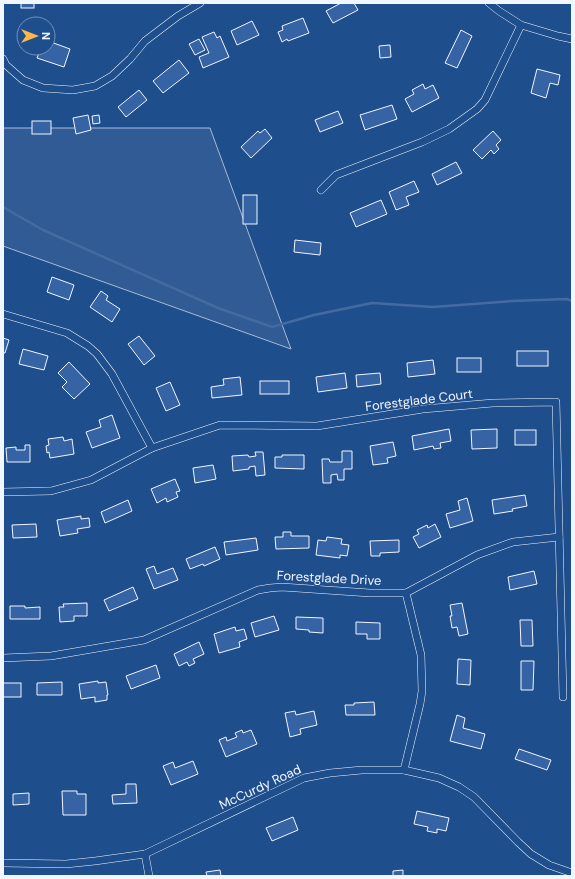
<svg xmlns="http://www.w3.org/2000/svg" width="575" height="879" font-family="'DM Sans',sans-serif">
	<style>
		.built { fill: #305b95; stroke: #a8bbd7 }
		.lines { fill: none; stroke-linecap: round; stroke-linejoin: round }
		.stream { stroke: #446ba0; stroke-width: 2.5 }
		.building { fill: #3563a3; stroke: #f2f6ff }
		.minor-casing { stroke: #f2f6ff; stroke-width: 8 }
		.minor { stroke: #1f4e8c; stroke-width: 7 }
		.labels { text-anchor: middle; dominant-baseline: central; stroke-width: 3; stroke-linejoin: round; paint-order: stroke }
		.street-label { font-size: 13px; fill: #f2f6ff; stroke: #1f4e8c }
	</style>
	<rect width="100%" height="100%" fill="#1f4e8c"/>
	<path class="built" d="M3,128H210L291,349L3,246Z"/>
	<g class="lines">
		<path class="stream" d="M3,207L43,230L218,308L272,327L314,315L372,303L433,307L512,301L567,299L572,301"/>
	</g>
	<g class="building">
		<rect x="21" y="3" width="13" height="5"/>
		<path d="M341,3H354L358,10L333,23L326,11Z"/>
		<path d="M303,18L309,33L288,41L287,39L282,42L278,32L283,30L282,26Z"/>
		<path d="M252,21L259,35L237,45L231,31Z"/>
		<path d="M461,30L472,36L457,68L445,63Z"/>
		<path d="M214,32L217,38L220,36L229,57L203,68L199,57L209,53L202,37Z"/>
		<path d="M199,39L205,50L195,55L189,44Z"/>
		<path d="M48,41L70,49L64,67L37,58L41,48H48Z"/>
		<path d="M390,45L391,57L380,58L379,46Z"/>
		<path d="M179,60L189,73L163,93L153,81Z"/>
		<path d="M537,69L560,75L558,85L550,83L546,98L531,93Z"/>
		<path d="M423,84L425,89L433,85L439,98L412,112L405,99L414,94L412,90Z"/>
		<path d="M139,90L147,100L126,117L118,107Z"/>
		<path d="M392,105L397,119L365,130L360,115Z"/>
		<path d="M338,111L343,123L320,132L315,120Z"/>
		<path d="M88,115L91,130L76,134L73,118Z"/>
		<path d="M99,115L100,123L93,124L92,116Z"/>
		<rect x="32" y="121" width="19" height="13"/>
		<path d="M265,129L272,138L251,158L241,147L258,131L260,133Z"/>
		<path d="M493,131L501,140L496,145L499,149L494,154L491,150L482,159L473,150Z"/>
		<path d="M456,162L462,173L437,185L432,174Z"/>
		<path d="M414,181L419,192L406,197L409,205L396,210L389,192Z"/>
		<rect x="243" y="195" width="14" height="29"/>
		<path d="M381,200L387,214L356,227L350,213Z"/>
		<path d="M295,240L321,243L320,255L294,252Z"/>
		<path d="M52,277L74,285L69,300L47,292Z"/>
		<path d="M101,291L108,296L106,300L120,309L112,322L90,307Z"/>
		<path d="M139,336L155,356L144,365L128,344Z"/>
		<path d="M3,338L9,340L5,353H3Z"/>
		<path d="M23,349L48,356L44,370L19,364Z"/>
		<rect x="517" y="351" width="31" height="15"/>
		<rect x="457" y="358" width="24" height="14"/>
		<path d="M433,360L435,374L408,377L407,363Z"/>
		<path d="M69,362L90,384L74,399L62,387L67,382L58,373Z"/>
		<path d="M345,373L347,388L318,392L316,377Z"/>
		<path d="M380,373L381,384L357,387L356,375Z"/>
		<path d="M240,377L242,395L212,398L211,387L224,385L223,379Z"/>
		<rect x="260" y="381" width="29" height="13"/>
		<path d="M170,382L180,405L166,411L156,388Z"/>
		<path d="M112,415L120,438L92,448L86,432L101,427L99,420Z"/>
		<path d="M449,429L451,441L440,443L441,448L434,449L433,446L414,450L412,436Z"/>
		<path d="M497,429V448L472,449L471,430Z"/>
		<rect x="515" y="430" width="21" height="15"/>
		<path d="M63,437L64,441L72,439L74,454L50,458L49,452L47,453L46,446L49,445L48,439Z"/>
		<path d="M393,442L396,456L387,458L388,463L373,465L370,446Z"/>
		<path d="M25,445H30V462H7L6,448L16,447V450H25Z"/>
		<path d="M342,451H352V469H344V480H338L337,474L331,475V483H323L322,459H329L330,462H342Z"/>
		<path d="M255,452H263L265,475L256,476L255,466L249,467V469L233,471L232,456L248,455L249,457L256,456Z"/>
		<path d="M282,455H304V469L275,468V457H282Z"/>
		<path d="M213,465L216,479L195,483L193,468Z"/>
		<path d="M175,479L180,491L176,492L178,497L167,502L166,498L157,503L151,489Z"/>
		<path d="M525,495L527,506L512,509L513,511L494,514L492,500Z"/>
		<path d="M467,498L473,521L450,528L446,514L460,510L458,501Z"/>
		<path d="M128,500L132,511L105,523L101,512Z"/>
		<path d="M81,516V519L89,518L90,527L77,529L78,533L60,536L57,520Z"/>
		<path d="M36,524L37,537L13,538L12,525Z"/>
		<path d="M435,524L441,537L419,548L413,537L419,534L417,530L427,525L428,528Z"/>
		<path d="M283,532H291V536H309V548L276,549L275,537H283Z"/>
		<path d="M327,537L342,539L341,544L349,545L347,556L340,555V558L316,555L318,540L326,541Z"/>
		<path d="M256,538L258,550L226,555L224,542Z"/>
		<path d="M399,540V552L380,553V556H371L370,541Z"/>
		<path d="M215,547L220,559L204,566L203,564L190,569L186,559Z"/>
		<path d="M154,566L157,574L173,568L178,580L154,589L146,569Z"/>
		<path d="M534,571L537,584L510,590L508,577Z"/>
		<path d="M133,587L138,599L109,611L104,600Z"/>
		<path d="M87,603V616H74V621L60,622L59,607H64L63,604Z"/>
		<path d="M462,603L468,634L459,636L457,627L452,628L450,616H452L450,605Z"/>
		<path d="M10,606H25V608L40,607V619H10Z"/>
		<path d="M274,616L279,630L255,637L251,623Z"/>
		<path d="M296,617L323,618V633L309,632V630L296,629Z"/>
		<path d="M520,620H532L533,646H521Z"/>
		<path d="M356,622L380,623V639H367V634H356Z"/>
		<path d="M235,627L236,631L244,629L247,639L239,642L240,647L219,653L214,634Z"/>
		<path d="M199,642L204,654L193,659L195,663L189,666L187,662L179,666L174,654Z"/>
		<path d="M458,659L471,660L470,685L457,684Z"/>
		<path d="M521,661H534L533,690H521Z"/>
		<path d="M156,665L160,678L131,689L126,676Z"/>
		<path d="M98,681V683L106,682L108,695H107V700L95,702V697L81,699L79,684Z"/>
		<path d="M62,682V695H37V683Z"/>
		<rect x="3" y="683" width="18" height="14"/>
		<path d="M374,702L375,715H346L345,705H354V703Z"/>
		<path d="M295,711L296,715L314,711L317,725L300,729L301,734L290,737L285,713Z"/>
		<path d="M457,715L465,718L463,728L485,734L481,749L450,741Z"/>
		<path d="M242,730L243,733L251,730L257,744L226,757L219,740L226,737L227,741L237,737L235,733Z"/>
		<path d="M519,749L551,760L547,770L515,759Z"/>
		<path d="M193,761L198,774L171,785L163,766L173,762L175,768Z"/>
		<path d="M126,784H136L137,803L113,804L112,795L126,794Z"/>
		<path d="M62,791H77V794H86V815H63Z"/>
		<path d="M29,793V804L13,805V794Z"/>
		<path d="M417,811L449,818L446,831L437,829V833L427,831L428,827L414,824Z"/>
		<path d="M293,817L298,830L272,841L266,828Z"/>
		<path d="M220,870L221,876H207L206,872Z"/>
		<path d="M403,870V876H393V871Z"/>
	</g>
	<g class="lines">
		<defs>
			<g id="minor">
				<path d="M489,3L499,11L521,25L558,36L572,39"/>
				<path d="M3,59L6,65L23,80L43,88L73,90L95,86L112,76L130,59L145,41L178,16L200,3"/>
				<path d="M321,190L336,175L422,142L449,129L477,109L485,100L521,25"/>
				<path d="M3,314L67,333L88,346L97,354L112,374L152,448"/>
				<path d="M3,492L51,491L91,480L152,448L220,425L317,426L423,409L493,403L556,402L563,697"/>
				<path d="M3,658L51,656L144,640L258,590L270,588L282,587L370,593H406L477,555L513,542L559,537"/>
				<path d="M404,770L420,704L422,691L421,655L406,593"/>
				<path d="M145,854L149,876"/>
				<path d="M3,863L66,864L95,861L145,854L304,778L330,773L362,770H404L439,778L459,787L474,797L518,842L531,854L549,865L572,873"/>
			</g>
		</defs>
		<use href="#minor" class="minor-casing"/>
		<use href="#minor" class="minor"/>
	</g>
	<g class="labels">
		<g class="street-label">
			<text transform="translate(419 400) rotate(-7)">Forestglade Court</text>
			<text transform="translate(329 578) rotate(3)">Forestglade Drive</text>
			<text transform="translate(260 787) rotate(-25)">McCurdy Road</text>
		</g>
	</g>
	<rect width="575" height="879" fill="none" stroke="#f2f6ff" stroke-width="8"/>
	<g transform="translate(36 36) rotate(90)"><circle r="19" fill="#1f4e8c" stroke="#7391ba"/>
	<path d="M0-3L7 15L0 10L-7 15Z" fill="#ffb74d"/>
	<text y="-6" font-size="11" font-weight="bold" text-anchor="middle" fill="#f2f6ff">N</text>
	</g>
</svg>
